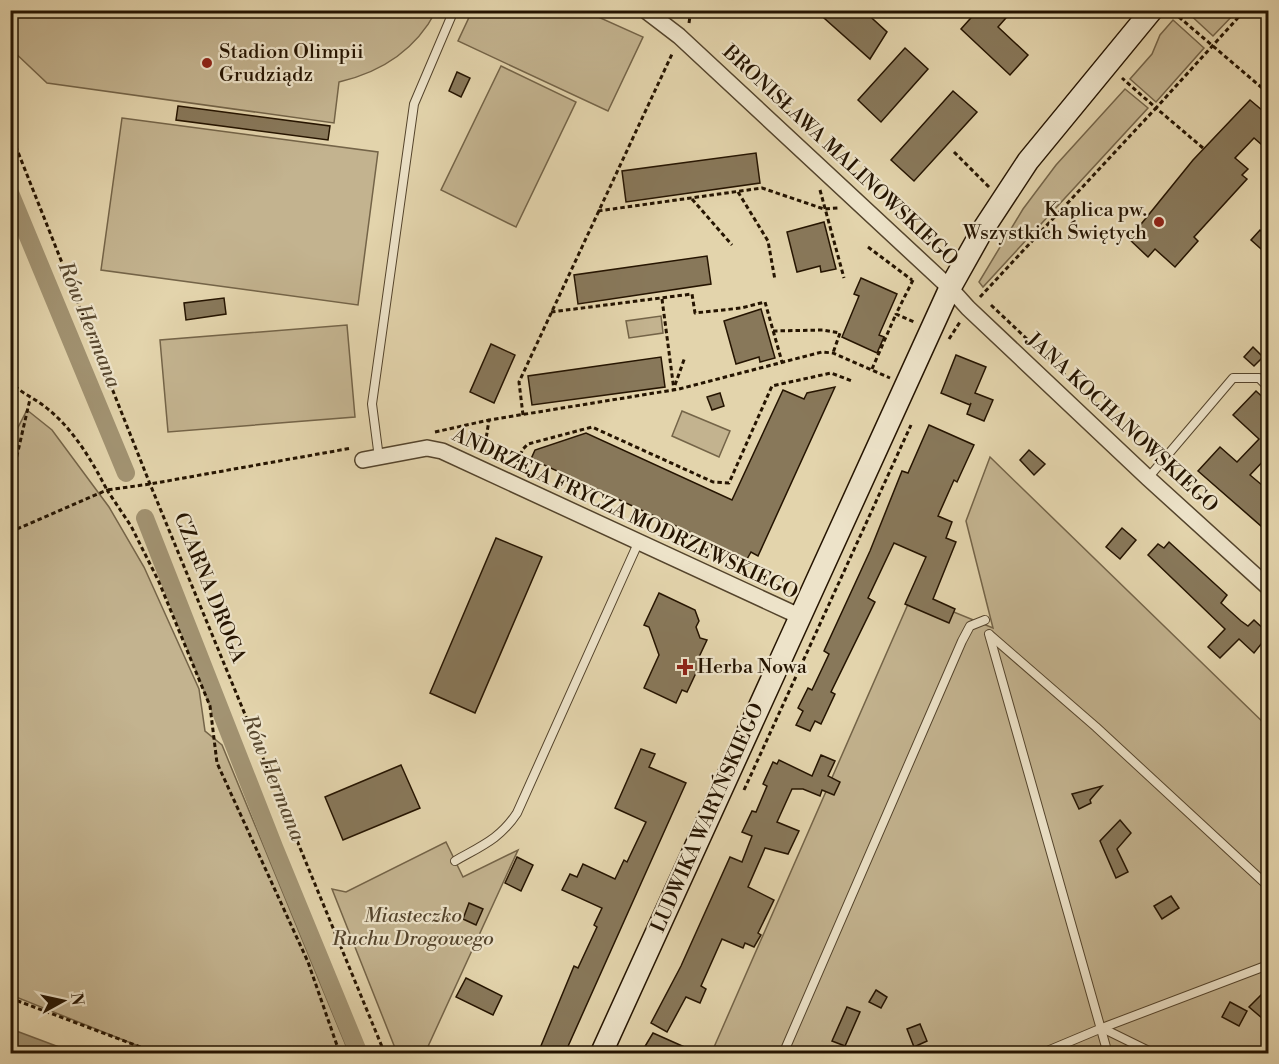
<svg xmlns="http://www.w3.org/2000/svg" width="1279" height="1064" font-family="'Libre Bodoni',serif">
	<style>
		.green { fill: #c3b38f; stroke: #746448; stroke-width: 1.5 }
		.water { fill: #a29372; stroke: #706045; stroke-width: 1.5 }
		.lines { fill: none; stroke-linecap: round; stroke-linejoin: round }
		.canal { stroke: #a29372; stroke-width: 18 }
		.building { fill: #88785a; stroke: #251401; stroke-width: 1.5 }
		.lane-casing { stroke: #54442c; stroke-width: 10 }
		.street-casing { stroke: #54442c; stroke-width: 18 }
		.secondary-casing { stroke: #251401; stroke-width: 24 }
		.path { stroke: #251401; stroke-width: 3; stroke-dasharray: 4.5 3; stroke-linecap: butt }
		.lane { stroke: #ede3c9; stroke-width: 8 }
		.street { stroke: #ede3c9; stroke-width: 15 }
		.secondary { stroke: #ede3c9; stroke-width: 21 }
		.poi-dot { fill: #8f2418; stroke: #ede3c9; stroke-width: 2 }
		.labels { text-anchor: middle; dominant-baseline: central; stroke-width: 4.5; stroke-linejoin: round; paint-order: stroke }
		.poi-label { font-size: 20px; fill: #251401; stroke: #ede3c9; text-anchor: start }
		.street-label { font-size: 20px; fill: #251401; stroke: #ede3c9 }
		.park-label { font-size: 20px; font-style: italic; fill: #54442c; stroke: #ede3c9 }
		.water-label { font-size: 21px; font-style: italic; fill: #57472e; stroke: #ede3c9 }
	</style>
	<rect width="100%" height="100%" fill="#e3d4ac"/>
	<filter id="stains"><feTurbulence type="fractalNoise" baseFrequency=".00333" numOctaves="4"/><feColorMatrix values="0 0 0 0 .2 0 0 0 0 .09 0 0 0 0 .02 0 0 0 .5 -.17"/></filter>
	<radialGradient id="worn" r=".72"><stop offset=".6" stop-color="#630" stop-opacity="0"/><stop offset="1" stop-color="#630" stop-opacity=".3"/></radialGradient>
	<g class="green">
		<path d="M10,11L11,10L436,11C416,49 382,72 339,82L334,123L47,83L11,49Z"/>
		<path d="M472,11H585L643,37L608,111L458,41Z"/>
		<path d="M1186,11V10L1237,11L1213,36Z"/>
		<path d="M1173,20L1204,48L1156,102L1130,79L1152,54L1160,35Z"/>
		<path d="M501,66L576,102L516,227L441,190Z"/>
		<path d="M1125,89L1148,108L983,287L979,282L1023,209L1056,165Z"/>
		<path d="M122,118L378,152L358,305L101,270Z"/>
		<path d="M661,316L663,333L629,338L626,321Z"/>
		<path d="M347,325L355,417L168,432L160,340Z"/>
		<path d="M27,410L52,430L109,507L144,567L199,689L205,731L222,745L349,1053H156L11,995L10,443Z"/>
		<path d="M682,411L730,431L719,457L672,436Z"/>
		<path d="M990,457L1268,727V1053L711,1054L912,595L993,628L966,521Z"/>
		<path d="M446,842L463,877L518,850L425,1053H397L332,889L346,892Z"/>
	</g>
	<path class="water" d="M11,1029L75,1053H11Z"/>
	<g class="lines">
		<g class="canal">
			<path d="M10,193L126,473"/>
			<path d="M145,518L274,847L359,1054"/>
		</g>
	</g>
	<g class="building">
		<path d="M815,10H863L887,32L870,59Z"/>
		<path d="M978,10H1013L998,27L1028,55L1010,75L961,29Z"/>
		<path d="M905,48L928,69L881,122L858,100Z"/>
		<path d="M457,72L470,78L461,97L449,91Z"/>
		<path d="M953,91L977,112L914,181L891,160Z"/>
		<path d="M1250,100L1269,116V151L1254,138L1235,158L1248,169L1242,175L1247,179L1194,237L1198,241L1175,267L1155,249L1148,257L1129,239L1193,160Z"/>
		<path d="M178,106L330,126L328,140L176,120Z"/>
		<path d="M756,153L760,183L626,202L622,171Z"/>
		<path d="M824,222L836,269L821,272L820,266L797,272L787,232Z"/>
		<path d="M1260,230L1269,238V256L1251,240Z"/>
		<path d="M707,256L711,284L578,304L574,275Z"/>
		<path d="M861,278L897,294L879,335L884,337L877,353L842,337L859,296L854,294Z"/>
		<path d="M224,298L226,314L186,320L184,303Z"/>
		<path d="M761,309L775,358L760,362L759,357L736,364L724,321Z"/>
		<path d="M491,344L515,355L494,403L470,392Z"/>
		<path d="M1253,347L1263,357L1254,366L1244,357Z"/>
		<path d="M956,355L986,367L975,393L993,400L984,421L967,414L971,403L970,405L941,393Z"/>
		<path d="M661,357L665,387L532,405L528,376Z"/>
		<path d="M835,387L758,556L751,552L747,559L531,459L535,450L586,433L732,500L783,390L804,399L807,393Z"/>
		<path d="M1256,391L1269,403V455L1250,475L1269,491V533L1198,471L1220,447L1237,462L1259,439L1233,415Z"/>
		<path d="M720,393L724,406L712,410L707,397Z"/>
		<path d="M929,425L974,445L957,482L954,480L938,516L952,522L946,538L956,542L933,599L955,609L949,623L905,604L926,557L894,543L868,598L875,602L831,692L835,694L821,724L815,721L810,731L796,725L803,711L798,708L808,688L812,690L829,654L824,651L870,551L902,471L908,473Z"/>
		<path d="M1029,450L1045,464L1034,475L1020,460Z"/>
		<path d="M1122,528L1136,540L1120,559L1106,547Z"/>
		<path d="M496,538L542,557L475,713L430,693Z"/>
		<path d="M1169,542L1227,595L1221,603L1241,621L1248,626L1254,620L1269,634L1254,653L1239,639L1220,658L1208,647L1225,629L1148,555L1158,544L1164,548Z"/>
		<path d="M659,593L695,610L699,621L696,627L700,638L707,640L699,657L703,658L687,692L682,690L676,703L644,688L659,655L649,627L644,625Z"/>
		<path d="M641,749L655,754L649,767L686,783L565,1053H538L574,966L578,968L597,927L594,925L602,908L562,890L570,874L577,877L583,864L615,879L624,860L627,862L646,822L615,808Z"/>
		<path d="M821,755L835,761L828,776L840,782L834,795L822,790L820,796L803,789H792L777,822L799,831L788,854L765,848L748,887L774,900L758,933L761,935L754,947L745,943L743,948L722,939L701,986L706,989L700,1003L686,997L667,1032L651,1023L681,966L730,857L742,862L752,836L742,832L752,811L756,812L767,786L763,784L773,762L777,764L779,760L812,776Z"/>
		<path d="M401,765L420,808L343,840L325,797Z"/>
		<path d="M1102,786L1090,800L1091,803L1079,809L1072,794Z"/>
		<path d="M1120,820L1131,833L1117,849L1128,872L1116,878L1100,841Z"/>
		<path d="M517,857L533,865L521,891L505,883Z"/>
		<path d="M1171,896L1179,908L1162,919L1154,906Z"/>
		<path d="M469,903L483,909L476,925L463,919Z"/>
		<path d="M466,978L502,996L493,1015L456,997Z"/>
		<path d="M1269,987V1024L1249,1007Z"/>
		<path d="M876,990L887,997L881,1008L869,1002Z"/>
		<path d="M1230,1002L1247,1011L1239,1026L1222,1017Z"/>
		<path d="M847,1007L860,1012L845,1046L832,1041Z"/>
		<path d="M920,1024L927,1041L914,1047L907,1029Z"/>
		<path d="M653,1033L698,1053H641Z"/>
	</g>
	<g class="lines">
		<defs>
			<g id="lane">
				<path d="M379,458L372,404L414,104L454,10"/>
				<path d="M1148,478L1233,378H1259L1268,387"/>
				<path d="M989,634L1108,1054"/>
				<path d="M990,635L1096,727L1268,886"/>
				<path d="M455,861C481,846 500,839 517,813L639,541"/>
				<path d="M783,1054L962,641L970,626L985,620"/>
				<path d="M1040,1054L1102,1028"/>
				<path d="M1155,1054L1102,1028L1268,965"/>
			</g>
			<g id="street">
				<path d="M645,10L679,36L950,288L968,308L1148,478L1268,587"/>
				<path d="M363,460L427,448L442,451L799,616"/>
			</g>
			<path id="secondary" d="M601,1054L950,288L982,231L1028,161L1152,10"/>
		</defs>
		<use href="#lane" class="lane-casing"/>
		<use href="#street" class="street-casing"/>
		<use href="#secondary" class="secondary-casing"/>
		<g class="path">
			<path d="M1173,12L1268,93"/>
			<path d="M689,23L691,10"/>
			<path d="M10,132L150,484L385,1054"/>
			<path d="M1203,148L1156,108L1245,10"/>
			<path d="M954,152L989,187"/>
			<path d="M820,190L844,278"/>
			<path d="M738,192L768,241L775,280"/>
			<path d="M692,199L732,245"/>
			<path d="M598,211L762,188L824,209L838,208"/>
			<path d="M868,247L912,280"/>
			<path d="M913,280L896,314L914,322"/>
			<path d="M980,297L1156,108L1122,78"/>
			<path d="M662,299L674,390"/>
			<path d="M991,305L1138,444"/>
			<path d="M551,312L692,294L695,313L741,308L765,302L782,362"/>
			<path d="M773,331L823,330L840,333L833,353"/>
			<path d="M949,339L960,322"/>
			<path d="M872,369L896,314"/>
			<path d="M10,380C19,393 33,397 44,406C72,427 91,459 107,490L150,484L352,448"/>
			<path d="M675,385L685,357"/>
			<path d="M523,415L519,382L673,52"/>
			<path d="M435,432L489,420"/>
			<path d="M484,452L489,420L679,389L822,352L833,353L890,378"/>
			<path d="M514,469L523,449L528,444L592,427L713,482L729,483L772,386L831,373L852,381"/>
			<path d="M10,486L30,399"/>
			<path d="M10,532L107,490L131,526L159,582L210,706L217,763L308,962L340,1054"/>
			<path d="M744,790L911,425"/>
			<path d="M10,998L159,1054"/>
		</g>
		<use href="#lane" class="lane"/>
		<use href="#street" class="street"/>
		<use href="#secondary" class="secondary"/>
	</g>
	<g class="poi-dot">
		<circle cx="207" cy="63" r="6"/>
		<circle cx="1159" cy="222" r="6"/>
		<path d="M682 658h6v6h6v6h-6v6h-6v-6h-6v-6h6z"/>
	</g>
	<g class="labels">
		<g class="poi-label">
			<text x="219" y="52">Stadion Olimpii<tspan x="219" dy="23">Grudziądz</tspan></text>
			<text x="1147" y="210" text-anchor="end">Kaplica pw.<tspan x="1147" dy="23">Wszystkich Świętych</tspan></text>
			<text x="697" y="667">Herba Nowa</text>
		</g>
		<g class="street-label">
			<text transform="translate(840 156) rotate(43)">BRONISŁAWA MALINOWSKIEGO</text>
			<text transform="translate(1122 423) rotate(43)">JANA KOCHANOWSKIEGO</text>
			<text transform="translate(625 514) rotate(25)">ANDRZEJA FRYCZA MODRZEWSKIEGO</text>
			<text transform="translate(209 588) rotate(68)">CZARNA DROGA</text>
			<text transform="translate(708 818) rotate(-66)">LUDWIKA WARYŃSKIEGO</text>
		</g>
		<g class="park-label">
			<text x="413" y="916">Miasteczko<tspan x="413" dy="23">Ruchu Drogowego</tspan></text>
		</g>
		<g class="water-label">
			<text transform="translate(89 325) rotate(68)">Rów Hermana</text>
			<text transform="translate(273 778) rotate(68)">Rów Hermana</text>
		</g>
	</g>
	<rect width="1279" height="1064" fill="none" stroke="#e3d4ac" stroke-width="36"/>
	<rect x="12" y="12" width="1255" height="1040" fill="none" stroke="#251401" stroke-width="3"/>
	<rect x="18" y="18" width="1243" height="1028" fill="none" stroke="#251401" stroke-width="1.5"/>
	<g transform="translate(63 1001) rotate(82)" stroke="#ede3c9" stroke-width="4.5" paint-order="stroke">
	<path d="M0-4.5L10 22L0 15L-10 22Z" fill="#251401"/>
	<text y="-9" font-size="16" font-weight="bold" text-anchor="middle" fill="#251401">N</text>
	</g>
	<rect width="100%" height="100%" filter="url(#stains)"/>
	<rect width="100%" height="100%" fill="url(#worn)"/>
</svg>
